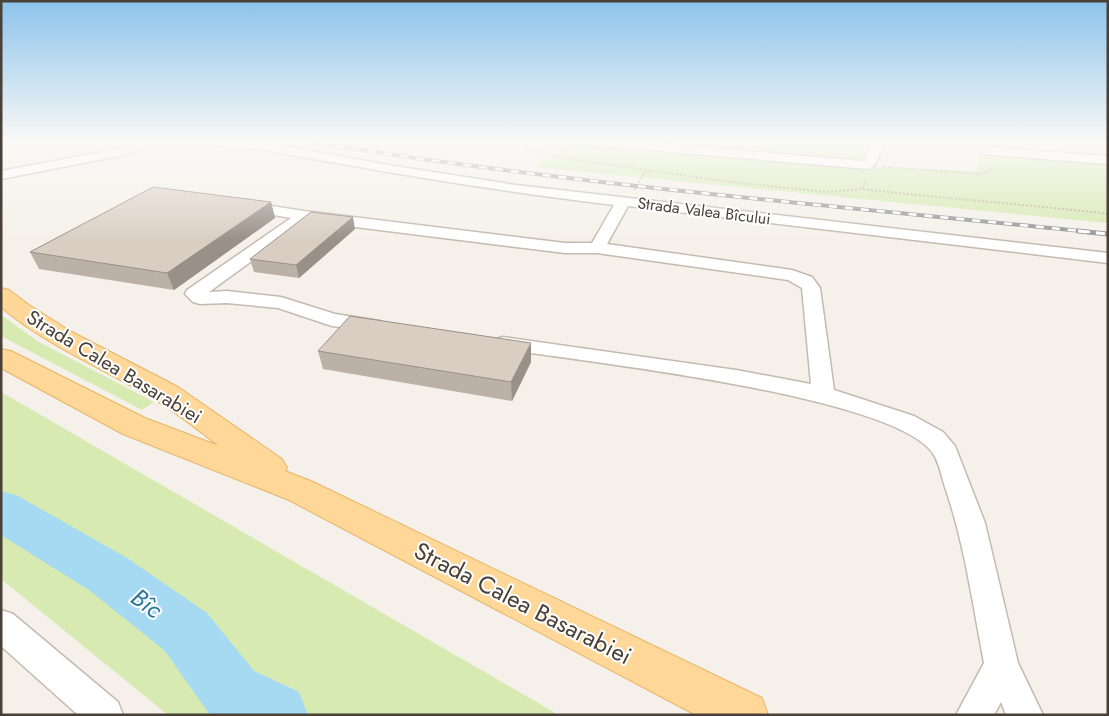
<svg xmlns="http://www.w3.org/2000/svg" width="1109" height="716" font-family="Jost,sans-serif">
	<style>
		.green { fill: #d6eab2 }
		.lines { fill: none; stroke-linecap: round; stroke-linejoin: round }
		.river { fill: #a5daf2; fill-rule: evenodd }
		.minor-casing { stroke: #c4baaf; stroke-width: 3 }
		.major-casing { stroke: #e7b466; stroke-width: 2 }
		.path { stroke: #c3b29d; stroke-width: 2; stroke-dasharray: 2 2; stroke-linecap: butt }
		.minor { fill: #fff; fill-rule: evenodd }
		.major { fill: #ffd899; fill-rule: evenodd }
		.rail-far1-casing { stroke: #989898; stroke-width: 4 }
		.rail-casing { stroke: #989898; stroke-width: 5 }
		.rail-far1 { stroke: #fff; stroke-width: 2.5; stroke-dasharray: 8; stroke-linecap: butt }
		.rail { stroke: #fff; stroke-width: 3; stroke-dasharray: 9; stroke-linecap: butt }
		.wall { fill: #bbb1a7 }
		.shaded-wall { fill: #999088 }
		.building { fill: #dacec2; stroke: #999088 }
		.labels { text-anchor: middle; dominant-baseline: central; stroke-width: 4; stroke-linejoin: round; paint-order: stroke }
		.far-street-label { font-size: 16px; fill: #494137; stroke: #fff }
		.street-label { font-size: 20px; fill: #494137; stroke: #fff }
		.near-street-label { font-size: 24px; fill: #494137; stroke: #fff }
		.near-water-label { font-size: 25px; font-style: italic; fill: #2979a0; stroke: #fff }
	</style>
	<rect width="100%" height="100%" fill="#f5f1ea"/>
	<g class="green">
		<path d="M575,141L875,167L976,171L982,153L1108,164V223L534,167Z"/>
		<path d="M596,141H860L868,143L863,162Z"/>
		<path d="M1,315L39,342L154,402L142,410L1,336Z"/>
		<path d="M1,392L559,715H168L1,579Z"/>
	</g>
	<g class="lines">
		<path class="river" d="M1,491L18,496L127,558L207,613L254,671L299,692L308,715H210L165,651L89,590L1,535Z"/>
		<defs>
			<g id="minor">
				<path d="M142,141H161L159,144L119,156L1,179V171L117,149Z"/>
				<path d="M208,141H257L388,165L516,185L1108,253V263L628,206L607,244L792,270L812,277L820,288L834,390L914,416L943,432L955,446L985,523L1018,663L1043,715H1006L1001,702L994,715H956L984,663C973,606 965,546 946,490C942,479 940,465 934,455C898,395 579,361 503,349L496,347L493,343L496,339L503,337L736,370L811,384L802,288L788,280L597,253H565L307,221L209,292L227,291L281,297L335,314L380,321L383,325L380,329L373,331L332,326L278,308L227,303L200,304L193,302L185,294L187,290L291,218L240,209L238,206L240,203L245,202L304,211L565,243H592L614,205C493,191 373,170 253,148L237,149L210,144Z"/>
				<path d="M583,141H632L864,161L873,141H885L875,165L868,169L589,145Z"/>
				<path d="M985,147L1108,156V164L981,154L979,151L981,148Z"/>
				<path d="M1,610L13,614L118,702L123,715H78L1,646Z"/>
			</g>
			<path id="major" d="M1,288L9,290L29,305L70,331L178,387L282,459L287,468L285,471L313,482L762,698L768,715H696L289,500L123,434L1,368V349L11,351L145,418L219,446C192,425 166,405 137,389C91,363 42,342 1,307Z"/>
		</defs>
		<use href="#minor" class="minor-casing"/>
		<use href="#major" class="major-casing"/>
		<g class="path">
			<path d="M523,141L525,148L570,159"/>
			<path d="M571,141L567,145L565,153L576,160L731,182L827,192L862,189L867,178"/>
			<path d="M884,167L977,174L989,172L992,165"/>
			<path d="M863,189C945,199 1026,204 1108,214"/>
			<path d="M635,190L640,179L648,170"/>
		</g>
		<use href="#minor" class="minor"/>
		<use href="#major" class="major"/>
		<defs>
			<path id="rail-far1" d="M305,141C565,184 828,205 1090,232"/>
			<path id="rail" d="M1078,231L1108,234"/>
		</defs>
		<use href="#rail-far1" class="rail-far1-casing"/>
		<use href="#rail" class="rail-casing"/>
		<use href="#rail-far1" class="rail-far1"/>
		<use href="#rail" class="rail"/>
	</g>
	<g class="wall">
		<path d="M271,202L275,218L174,290L39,269L30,252Z"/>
		<path d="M355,229L299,278L254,272L250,259Z"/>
		<path d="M318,351L531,362L512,401L323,369Z"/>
	</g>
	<g class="shaded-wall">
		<path d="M271,202L275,218L174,290L167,273Z"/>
		<path d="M353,217L355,229L299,278L296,265Z"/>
		<path d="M531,343V362L512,401L511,382Z"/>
	</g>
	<g class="building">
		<path d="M153,187L271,202L167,273L30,252Z"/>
		<path d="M311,212L353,217L296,265L250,259Z"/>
		<path d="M350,316L531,343L511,382L318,351Z"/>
	</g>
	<linearGradient id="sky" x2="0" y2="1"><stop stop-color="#8dc3ec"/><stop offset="0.59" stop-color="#faf9f6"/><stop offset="1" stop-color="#faf9f6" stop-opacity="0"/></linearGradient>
	<rect width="1109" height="241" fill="url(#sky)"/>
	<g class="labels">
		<g class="far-street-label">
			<text transform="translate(704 211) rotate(7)">Strada Valea Bîcului</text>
		</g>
		<g class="street-label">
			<text transform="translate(114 367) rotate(31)">Strada Calea Basarabiei</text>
		</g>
		<g class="near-street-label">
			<text transform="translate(523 603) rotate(27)">Strada Calea Basarabiei</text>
		</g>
		<g class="near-water-label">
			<text transform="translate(147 603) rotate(36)">Bîc</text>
		</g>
	</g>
	<rect width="1109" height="716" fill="none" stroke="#494137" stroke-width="5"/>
</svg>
